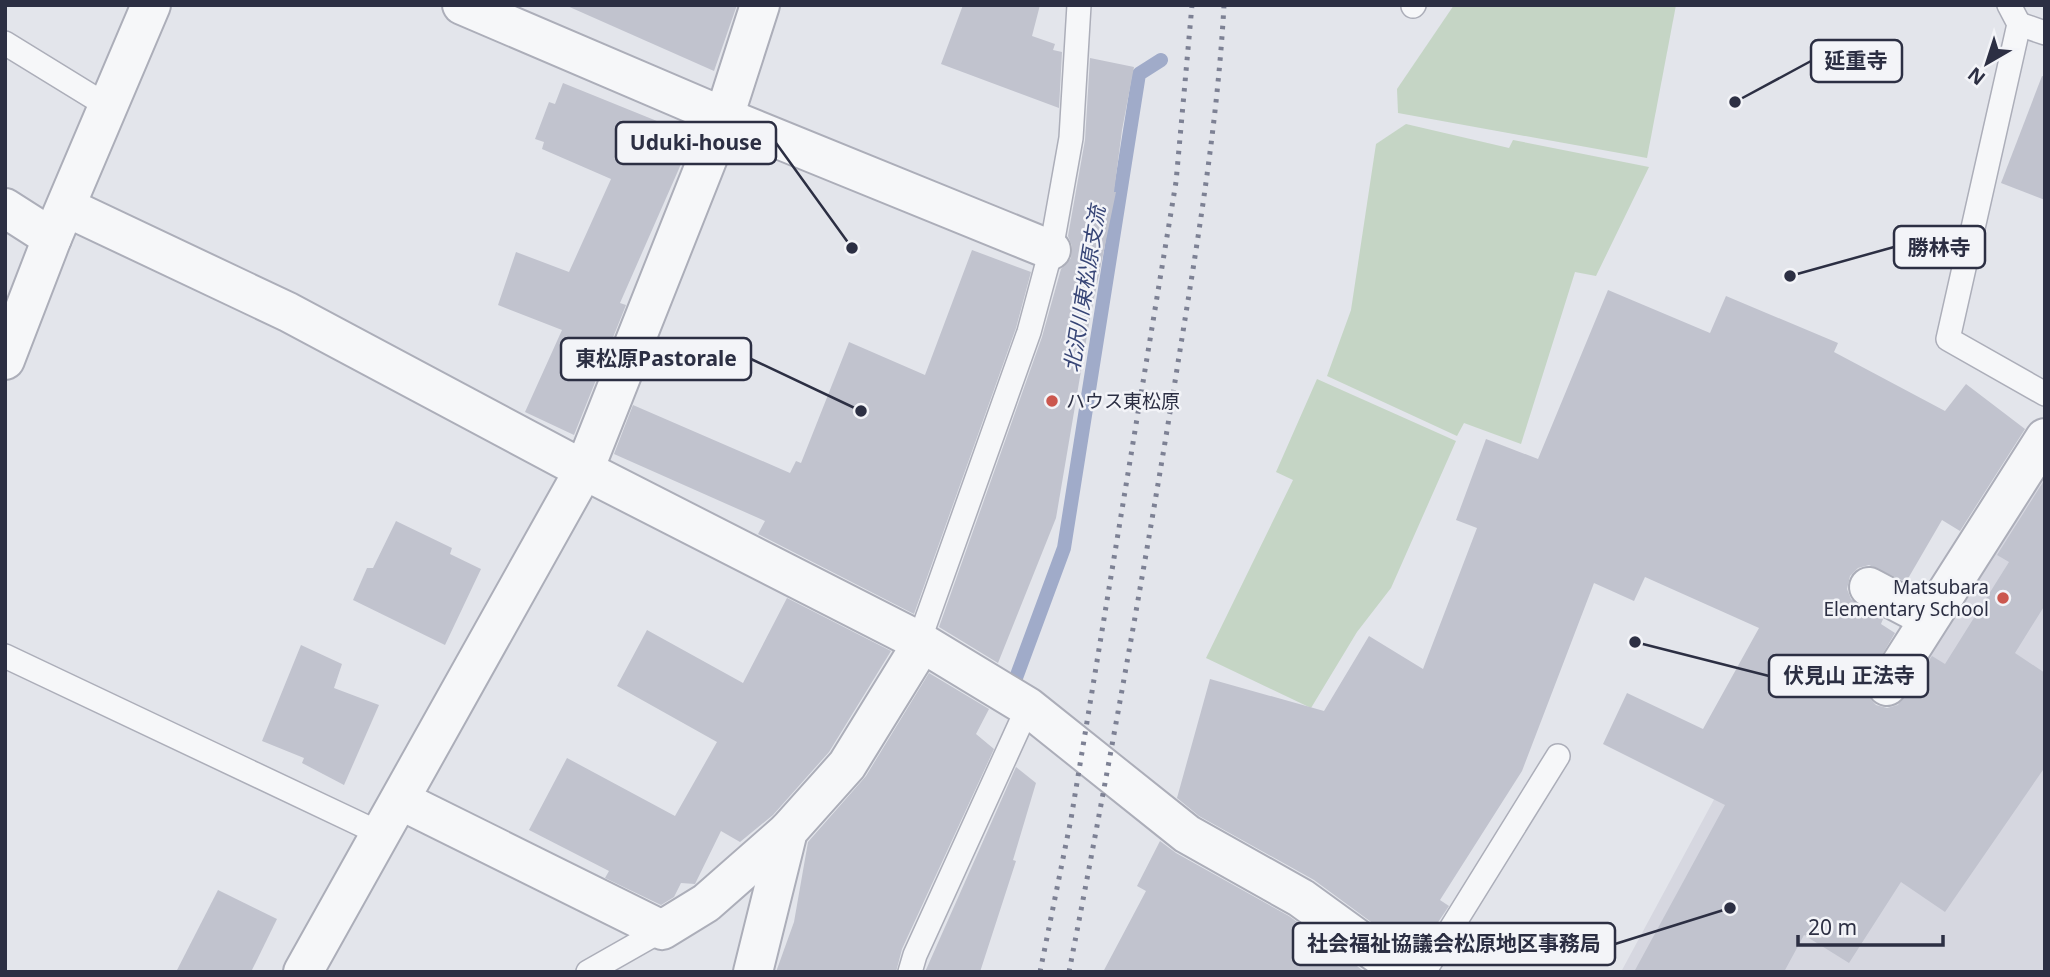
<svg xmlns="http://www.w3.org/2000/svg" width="2050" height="977" font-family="'Noto Sans','Noto Sans JP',sans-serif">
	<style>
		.built { fill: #d6d7e0 }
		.green { fill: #c5d5c5 }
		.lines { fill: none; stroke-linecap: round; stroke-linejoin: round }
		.stream { stroke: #a0abc9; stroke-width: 14 }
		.building { fill: #c1c3ce }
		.lane-casing { stroke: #acaeb9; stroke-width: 26 }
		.street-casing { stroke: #acaeb9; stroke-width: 42 }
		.lane { stroke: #f6f7f9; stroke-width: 23 }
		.street { stroke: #f6f7f9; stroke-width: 38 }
		.rail { stroke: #7d8194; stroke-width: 5; stroke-dasharray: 3.5 7; stroke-linecap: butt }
		.poi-dot { fill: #cb574e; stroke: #f3f4f8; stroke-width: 2.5 }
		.labels { text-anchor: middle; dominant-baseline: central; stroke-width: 5; stroke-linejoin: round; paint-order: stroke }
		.poi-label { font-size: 19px; fill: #2c2f43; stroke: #f3f4f8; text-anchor: start }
		.water-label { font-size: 21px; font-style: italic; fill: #374576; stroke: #f3f4f8 }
		.leader { fill: none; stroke: #2c2f43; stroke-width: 2.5 }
		.callout-dot { fill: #2c2f43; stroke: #f3f4f8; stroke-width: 2.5 }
		.callout { fill: #f3f4f8; stroke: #2c2f43; stroke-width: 2.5 }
		.callout-label { font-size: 21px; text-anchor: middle; font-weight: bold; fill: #2c2f43 }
	</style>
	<rect width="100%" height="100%" fill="#e3e5eb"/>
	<path class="built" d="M2045,467V972H1621L1752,729L1841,788Z"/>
	<g class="green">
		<path d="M1454,5H1676L1647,158L1398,113L1397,89Z"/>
		<path d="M1406,124L1509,148L1513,140L1649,167L1596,276L1575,272L1521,444L1464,423L1457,436L1327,376L1351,310L1376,144Z"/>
		<path d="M1317,379L1456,441L1391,588L1357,632L1311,708L1206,658L1293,480L1276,472Z"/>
	</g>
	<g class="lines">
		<path class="stream" d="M1010,694L1064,548L1139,74L1161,60"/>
	</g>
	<g class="building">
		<path d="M565,5H737L714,71Z"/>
		<path d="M963,5H1040L1032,36L1055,44L1053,50L1062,52L1059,108L941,64Z"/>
		<path d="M1090,58L1134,67L1122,130L1114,192H1116L1090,318L1056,518L998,663L939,627L1042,337L1061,269L1071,258L1072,246L1068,236L1085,140Z"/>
		<path d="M2042,76L2045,77V200L2001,183Z"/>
		<path d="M563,83L689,134L692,139L620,303L626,305L574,435L525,412L562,330L498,305L516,252L569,272L611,179L542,149L544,142L535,139L549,102L555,104Z"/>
		<path d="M972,250L1031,272L1016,328L914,614L758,534L765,521L614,454L633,405L790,473L796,461L801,463L849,342L925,375Z"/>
		<path d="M1608,290L1710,333L1726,296L1838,343L1834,352L1945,411L1966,384L2025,429L1960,531L1942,520L1906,582L1869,565L1858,568L1850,576L1847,589L1851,599L1883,619L1881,624L1895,633L1865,684L1867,695L1876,705L1887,708L1898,705L1932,656L1945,664L2009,562L1997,555L2045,479V605L2015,653L2045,673V767L1945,912L1901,882L1849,963L1804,935L1784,972H1634L1725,805L1603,744L1627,693L1703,729L1759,628L1645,577L1634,601L1594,583L1522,771L1440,900L1449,906L1416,955L1314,880L1199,816L1177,798L1210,679L1324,711L1369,636L1423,669L1477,528L1456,520L1486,439L1538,459Z"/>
		<path d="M396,521L452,548L450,554L481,569L445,645L353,600L367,568H373Z"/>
		<path d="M787,598L891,651L829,752L773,815L740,842L721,831L695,884L681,883L674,897L661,905L605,878L609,871L529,830L567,758L675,816L717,742L617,686L647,630L743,683Z"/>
		<path d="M301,645L342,664L334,688L379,705L344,785L302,763L304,758L262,741Z"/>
		<path d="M929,673L989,709L976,734L994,749L902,949L896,972H776L794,922L808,842L866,776Z"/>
		<path d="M1016,767L1036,783L1013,860L1016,861L980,972H925Z"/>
		<path d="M1160,841L1176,853L1289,916L1365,972H1103L1146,891L1137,886Z"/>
		<path d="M218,890L277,919L251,972H176Z"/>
	</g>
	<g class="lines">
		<defs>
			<g id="lane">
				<path d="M2009,5L2019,24L1948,339L2045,394"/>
				<path d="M1413,6L1414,5"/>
				<path d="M2019,24L2045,33"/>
				<path d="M5,43L109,107"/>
				<path d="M919,641L1029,332L1051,250L1071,138L1079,5"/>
				<path d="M5,656L381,834"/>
				<path d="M588,972L662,930"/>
				<path d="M910,972L915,955L1028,707"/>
				<path d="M1424,972L1558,756"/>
			</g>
			<g id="street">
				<path d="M462,5L724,117L1051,250"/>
				<path d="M66,207L288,312L584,470L919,641L1028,707L1187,834L1301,898L1403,972"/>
				<path d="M5,208L52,238"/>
				<path d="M5,360L52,238L151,5"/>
				<path d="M1869,587L1928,618"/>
				<path d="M1887,686L2045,438"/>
				<path d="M400,800L662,930L706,903L788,831"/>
				<path d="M303,972L584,470L724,117L760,5"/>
				<path d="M753,972L788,831L847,765L913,658L919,641"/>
			</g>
		</defs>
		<use href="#lane" class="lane-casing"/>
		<use href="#street" class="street-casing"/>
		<use href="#lane" class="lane"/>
		<use href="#street" class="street"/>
		<g class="rail">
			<path d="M1040,972L1071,819L1176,182L1192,5"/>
			<path d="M1069,972C1107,778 1142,583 1174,388C1194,261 1217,134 1224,5"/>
		</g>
	</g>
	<g class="poi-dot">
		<circle cx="1052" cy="401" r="7"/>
		<circle cx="2003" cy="598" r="7"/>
	</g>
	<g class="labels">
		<g class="poi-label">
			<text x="1066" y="401">ハウス東松原</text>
			<text x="1989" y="587" text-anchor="end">Matsubara<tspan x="1989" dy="22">Elementary School</tspan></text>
		</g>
		<g class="water-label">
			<text transform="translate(1084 289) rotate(-81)">北沢川東松原支流</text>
		</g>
	</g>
	<path class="leader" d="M1735 102L1811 61M852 248L776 143M1790 276L1894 247M861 411L751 359M1635 642L1769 676M1730 908L1615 944"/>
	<g class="callout-dot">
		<circle cx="1735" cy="102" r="7"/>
		<circle cx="852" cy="248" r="7"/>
		<circle cx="1790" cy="276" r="7"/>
		<circle cx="861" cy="411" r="7"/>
		<circle cx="1635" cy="642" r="7"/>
		<circle cx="1730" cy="908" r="7"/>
	</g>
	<g class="callout">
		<rect x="1811" y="40" width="91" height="42" rx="7"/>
		<rect x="616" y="122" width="160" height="42" rx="7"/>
		<rect x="1894" y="226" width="91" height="42" rx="7"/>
		<rect x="561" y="338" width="190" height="42" rx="7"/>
		<rect x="1769" y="655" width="159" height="42" rx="7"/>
		<rect x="1293" y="923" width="322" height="42" rx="7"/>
	</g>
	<g class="callout-label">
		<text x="1856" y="68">延重寺</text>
		<text x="696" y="150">Uduki-house</text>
		<text x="1939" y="255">勝林寺</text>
		<text x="656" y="366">東松原Pastorale</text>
		<text x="1849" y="683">伏見山 正法寺</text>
		<text x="1454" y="951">社会福祉協議会松原地区事務局</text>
	</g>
	<rect width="2050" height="977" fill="none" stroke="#2c2f43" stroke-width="14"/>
	<g transform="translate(1987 63) rotate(219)" stroke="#f3f4f8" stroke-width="5" paint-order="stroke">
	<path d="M0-5L12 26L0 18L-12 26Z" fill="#2c2f43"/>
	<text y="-10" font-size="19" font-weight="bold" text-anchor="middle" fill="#2c2f43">N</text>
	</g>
	<path d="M1798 935v10h145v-10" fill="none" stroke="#2c2f43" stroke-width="3.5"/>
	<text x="1808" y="935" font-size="21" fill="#2c2f43" stroke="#f3f4f8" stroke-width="5" paint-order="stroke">20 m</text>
</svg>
